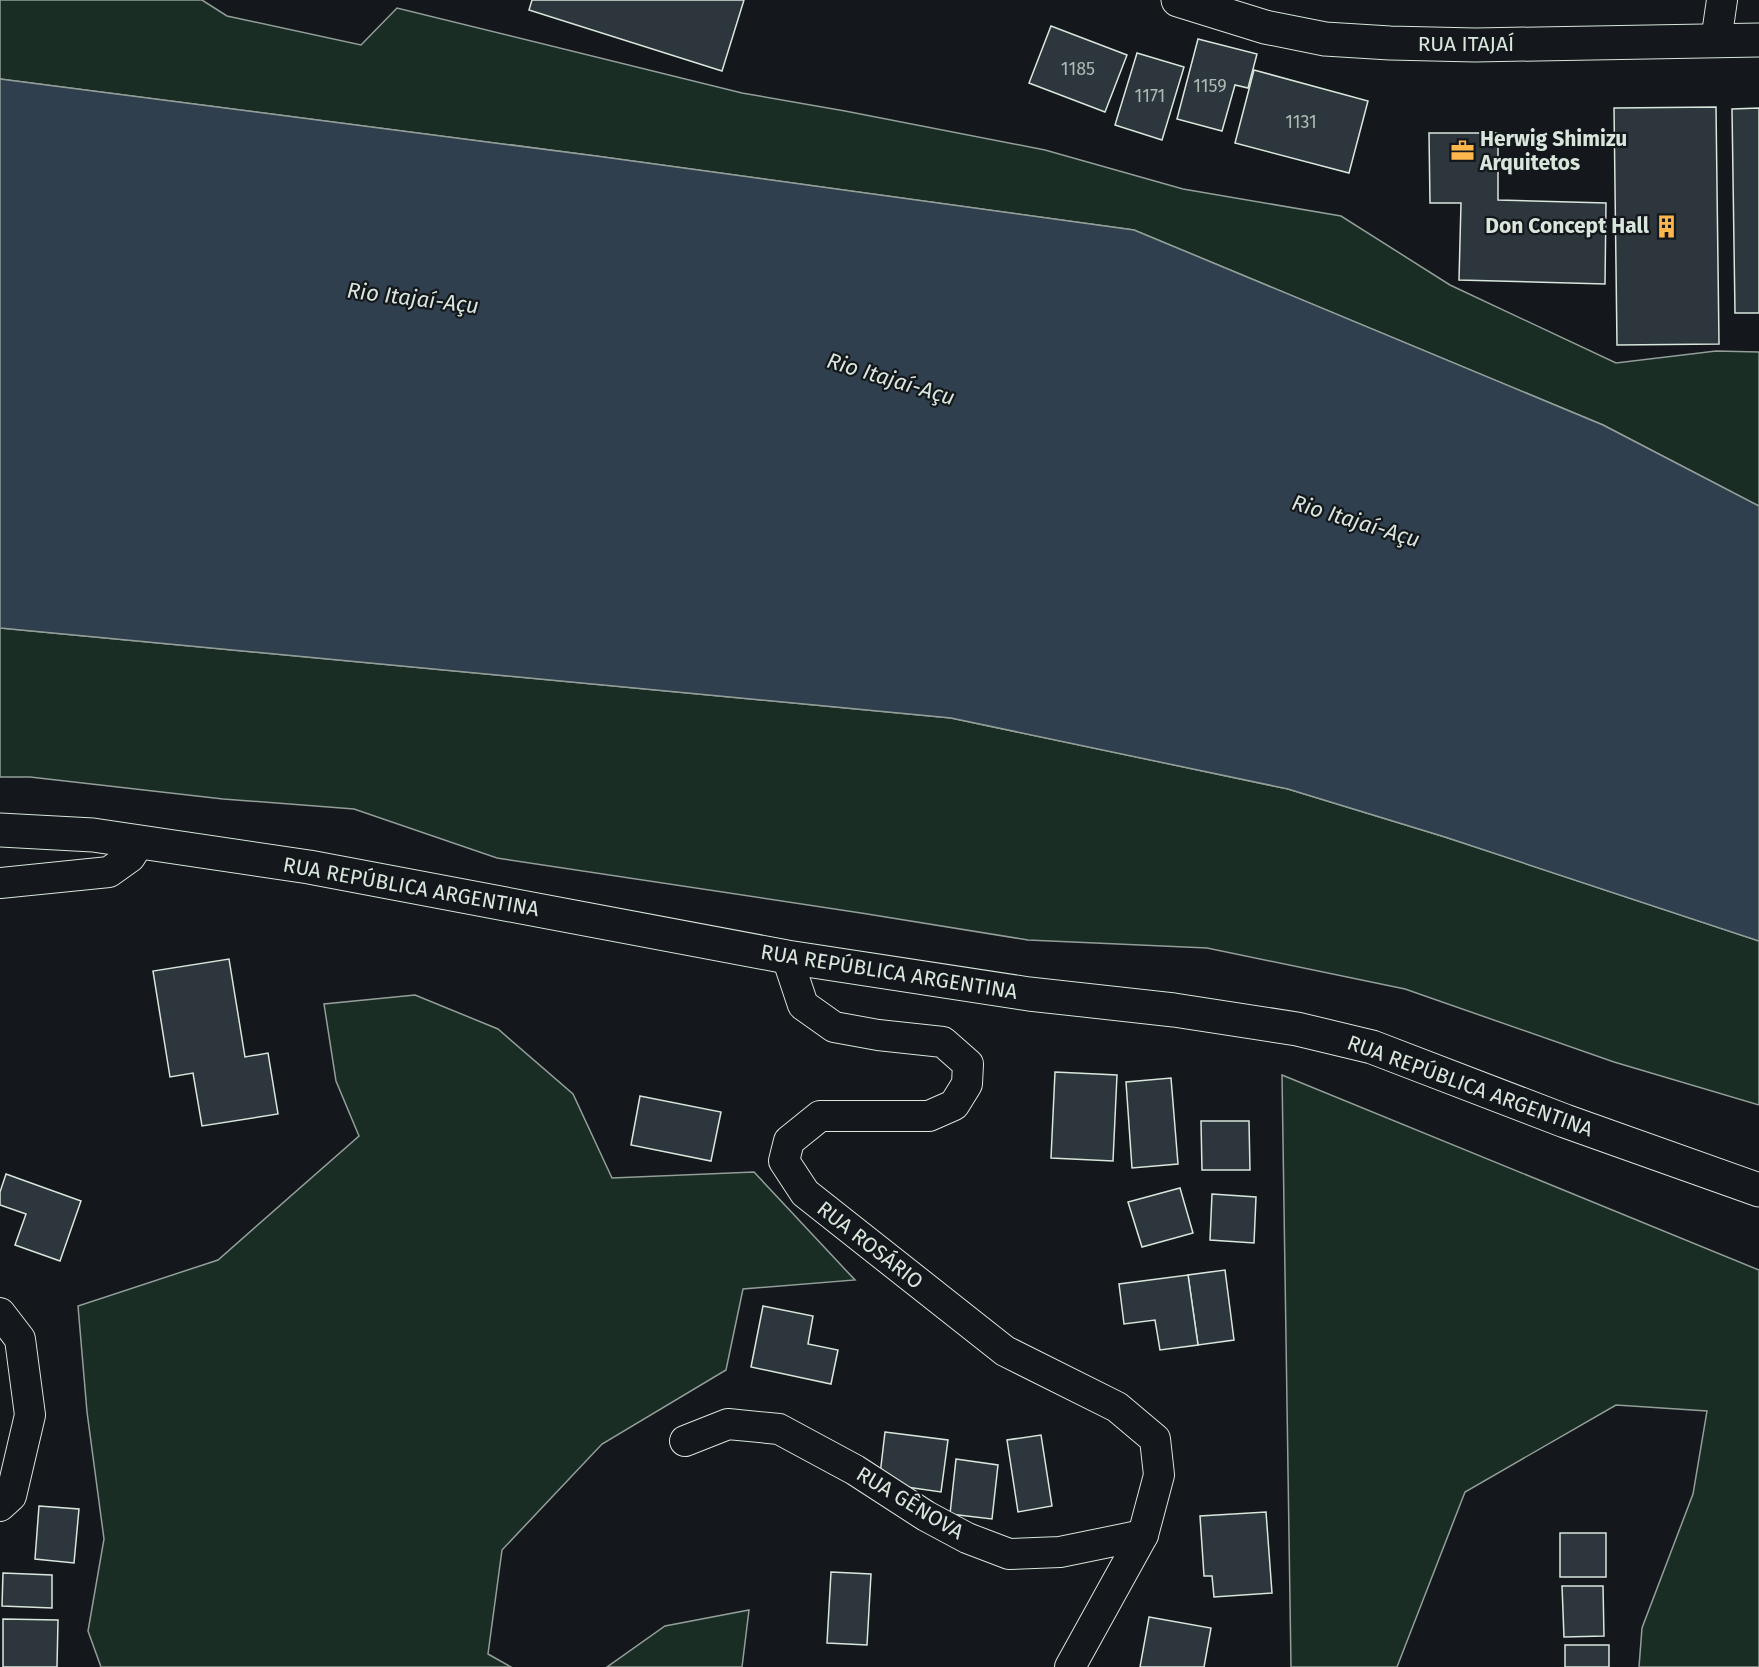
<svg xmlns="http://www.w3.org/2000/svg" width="1759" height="1667" font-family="'Fira Sans',sans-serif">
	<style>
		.green { fill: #1a2d24; stroke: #939e99; stroke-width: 1.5 }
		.water { fill: #2f3f4d; stroke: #939e99; stroke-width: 1.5 }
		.building { fill: #2c363c; stroke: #d8e6dc; stroke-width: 1.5 }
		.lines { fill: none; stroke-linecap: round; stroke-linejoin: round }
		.street-casing { stroke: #d8e6dc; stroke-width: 32 }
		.secondary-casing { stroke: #d8e6dc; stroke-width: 35 }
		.primary-casing { stroke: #d8e6dc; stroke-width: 35 }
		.street { stroke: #14181c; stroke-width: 30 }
		.secondary { stroke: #14181c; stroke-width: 33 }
		.primary { stroke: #14181c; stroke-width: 33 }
		.labels { text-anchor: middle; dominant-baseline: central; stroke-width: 4.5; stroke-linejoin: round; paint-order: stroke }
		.number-label { font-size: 18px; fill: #adbab4 }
		.street-label { font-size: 21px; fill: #d8e6dc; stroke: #14181c }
		.poi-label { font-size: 21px; font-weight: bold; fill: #d8e6dc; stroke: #14181c; text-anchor: start }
		.water-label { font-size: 22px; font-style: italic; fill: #d8e6dc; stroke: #14181c }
	</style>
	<rect width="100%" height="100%" fill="#14181c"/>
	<g class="green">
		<path d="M0,0H202L227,16L361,45L397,8L742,93L845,111L1045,150L1183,189L1341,216L1450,285L1616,363L1716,351L1759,352V506L1603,425L1134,230L596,156L0,79Z"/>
		<path d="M0,628L951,718L1288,789L1445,837L1759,941V1105L1614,1062L1405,989L1207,948L1028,940L861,913L497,858L354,809L223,799L30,777H0Z"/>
		<path d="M415,995L498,1029L573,1094L612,1178L754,1172L855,1280L743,1289L726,1370L602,1444L502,1550L488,1654L511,1667H101L88,1631L104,1539L87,1412L78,1306L218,1260L359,1136L336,1081L324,1004Z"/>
		<path d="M1282,1075L1759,1270V1667H1639L1642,1628L1693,1494L1707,1411L1616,1405L1465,1492L1397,1667H1291Z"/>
		<path d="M749,1610L742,1667H607L665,1626Z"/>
	</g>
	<path class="water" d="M0,79L596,156L1134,230L1603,425L1759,506V941L1445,837L1288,789L951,718L0,628Z"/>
	<g class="building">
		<path d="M532,0H744L722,71L529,10Z"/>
		<path d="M1051,26L1127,55L1105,112L1029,83Z"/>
		<path d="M1198,39L1257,54L1248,88L1235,85L1222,131L1177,119Z"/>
		<path d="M1137,53L1184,67L1162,140L1115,125Z"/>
		<path d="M1254,70L1368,101L1349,173L1235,143Z"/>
		<path d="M1716,107L1719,344L1617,345L1614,108Z"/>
		<path d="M1759,108V313H1735L1732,109Z"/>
		<path d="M1429,133H1498V200L1606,203L1605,284L1459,280L1461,203H1430Z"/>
		<path d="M229,959L245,1057L268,1053L278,1114L202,1126L193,1073L170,1077L153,971Z"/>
		<path d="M1055,1072L1117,1075L1113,1161L1051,1158Z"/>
		<path d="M1171,1078L1178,1164L1132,1168L1126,1082Z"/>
		<path d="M640,1096L721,1112L711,1161L631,1145Z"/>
		<path d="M1201,1121H1249L1250,1170H1202Z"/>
		<path d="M6,1174L81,1201L60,1261L15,1245L26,1214L0,1205V1192Z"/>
		<path d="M1180,1188L1193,1233L1142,1247L1128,1202Z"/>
		<path d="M1212,1194L1256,1197L1254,1243L1210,1240Z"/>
		<path d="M1225,1270L1234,1340L1198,1345L1188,1275Z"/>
		<path d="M1188,1275L1198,1345L1160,1350L1155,1320L1124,1324L1119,1284Z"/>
		<path d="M763,1306L813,1316L808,1344L838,1350L831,1384L751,1367Z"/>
		<path d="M885,1432L948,1440L941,1492L879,1483Z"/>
		<path d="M1041,1435L1052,1506L1018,1512L1007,1440Z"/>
		<path d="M956,1459L998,1465L992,1519L950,1514Z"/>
		<path d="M39,1506L79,1509L74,1563L35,1559Z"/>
		<path d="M1266,1512L1272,1593L1214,1597L1212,1576H1204L1200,1516Z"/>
		<rect x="1560" y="1533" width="46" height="44"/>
		<path d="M831,1572L871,1574L867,1645L827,1643Z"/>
		<path d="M3,1573L52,1575V1608L2,1606Z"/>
		<path d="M1562,1586H1603L1604,1636L1564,1637Z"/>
		<path d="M1149,1617L1211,1628L1204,1667H1140Z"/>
		<path d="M3,1619L58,1620L57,1667H3Z"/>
		<rect x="1565" y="1645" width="44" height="22"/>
	</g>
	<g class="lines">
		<defs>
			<g id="street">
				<path d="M1716,41L1722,0"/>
				<path d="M0,883L109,872L130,857L140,841"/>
				<path d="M787,957L803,1005L834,1027L878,1035L943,1042L968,1064L967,1084L954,1105L929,1116H820L789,1141L784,1161L805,1193L1005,1351L1117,1407L1155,1439L1159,1475L1143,1535L1070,1667"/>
				<path d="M0,1313L20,1339L30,1415L11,1496L0,1506"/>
				<path d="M685,1441L728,1424L779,1429L855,1470L926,1516L967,1538L1009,1554L1060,1552L1143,1535"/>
			</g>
			<path id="secondary" d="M1178,0L1265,27L1325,39L1390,43L1475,45L1759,40"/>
			<path id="primary" d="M0,830L93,835L309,867L787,957L1029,994L1174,1010L1297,1029L1372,1047L1565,1121L1759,1190"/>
		</defs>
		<use href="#street" class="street-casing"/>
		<use href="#secondary" class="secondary-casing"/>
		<use href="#primary" class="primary-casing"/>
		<use href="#street" class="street"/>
		<use href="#secondary" class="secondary"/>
		<use href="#primary" class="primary"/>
	</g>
	<defs>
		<symbol id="office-bare" viewBox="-9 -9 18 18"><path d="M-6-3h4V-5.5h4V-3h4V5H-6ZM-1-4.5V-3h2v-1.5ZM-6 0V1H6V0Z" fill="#ffb74d" stroke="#14181c" stroke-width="2.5" paint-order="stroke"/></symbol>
		<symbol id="building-bare" viewBox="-9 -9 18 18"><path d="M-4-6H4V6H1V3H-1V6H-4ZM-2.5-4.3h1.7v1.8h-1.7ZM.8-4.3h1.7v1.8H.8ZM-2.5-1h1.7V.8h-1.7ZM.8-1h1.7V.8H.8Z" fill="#ffb74d" stroke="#14181c" stroke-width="2.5" paint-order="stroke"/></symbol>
	</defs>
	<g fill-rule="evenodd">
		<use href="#office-bare" x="1446" y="134" width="33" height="33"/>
		<use href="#building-bare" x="1650" y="210" width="33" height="33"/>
	</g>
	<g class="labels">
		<g class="number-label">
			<text x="1078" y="69">1185</text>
			<text x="1210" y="86">1159</text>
			<text x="1150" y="96">1171</text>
			<text x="1301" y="122">1131</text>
		</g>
		<g class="street-label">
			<text x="1466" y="44">RUA ITAJAÍ</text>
			<text transform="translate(411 887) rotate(10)">RUA REPÚBLICA ARGENTINA</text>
			<text transform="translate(889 972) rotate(9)">RUA REPÚBLICA ARGENTINA</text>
			<text transform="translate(1470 1086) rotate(20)">RUA REPÚBLICA ARGENTINA</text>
			<text transform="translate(870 1245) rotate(38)">RUA ROSÁRIO</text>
			<text transform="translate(910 1503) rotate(31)">RUA GÊNOVA</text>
		</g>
		<g class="poi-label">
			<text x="1480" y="139">Herwig Shimizu<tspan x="1480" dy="24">Arquitetos</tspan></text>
			<text x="1649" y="226" text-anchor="end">Don Concept Hall</text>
		</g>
		<g class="water-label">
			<text transform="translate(413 298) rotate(7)">Rio Itajaí-Açu</text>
			<text transform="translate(891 379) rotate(17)">Rio Itajaí-Açu</text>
			<text transform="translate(1356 521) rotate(17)">Rio Itajaí-Açu</text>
		</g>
	</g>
</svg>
